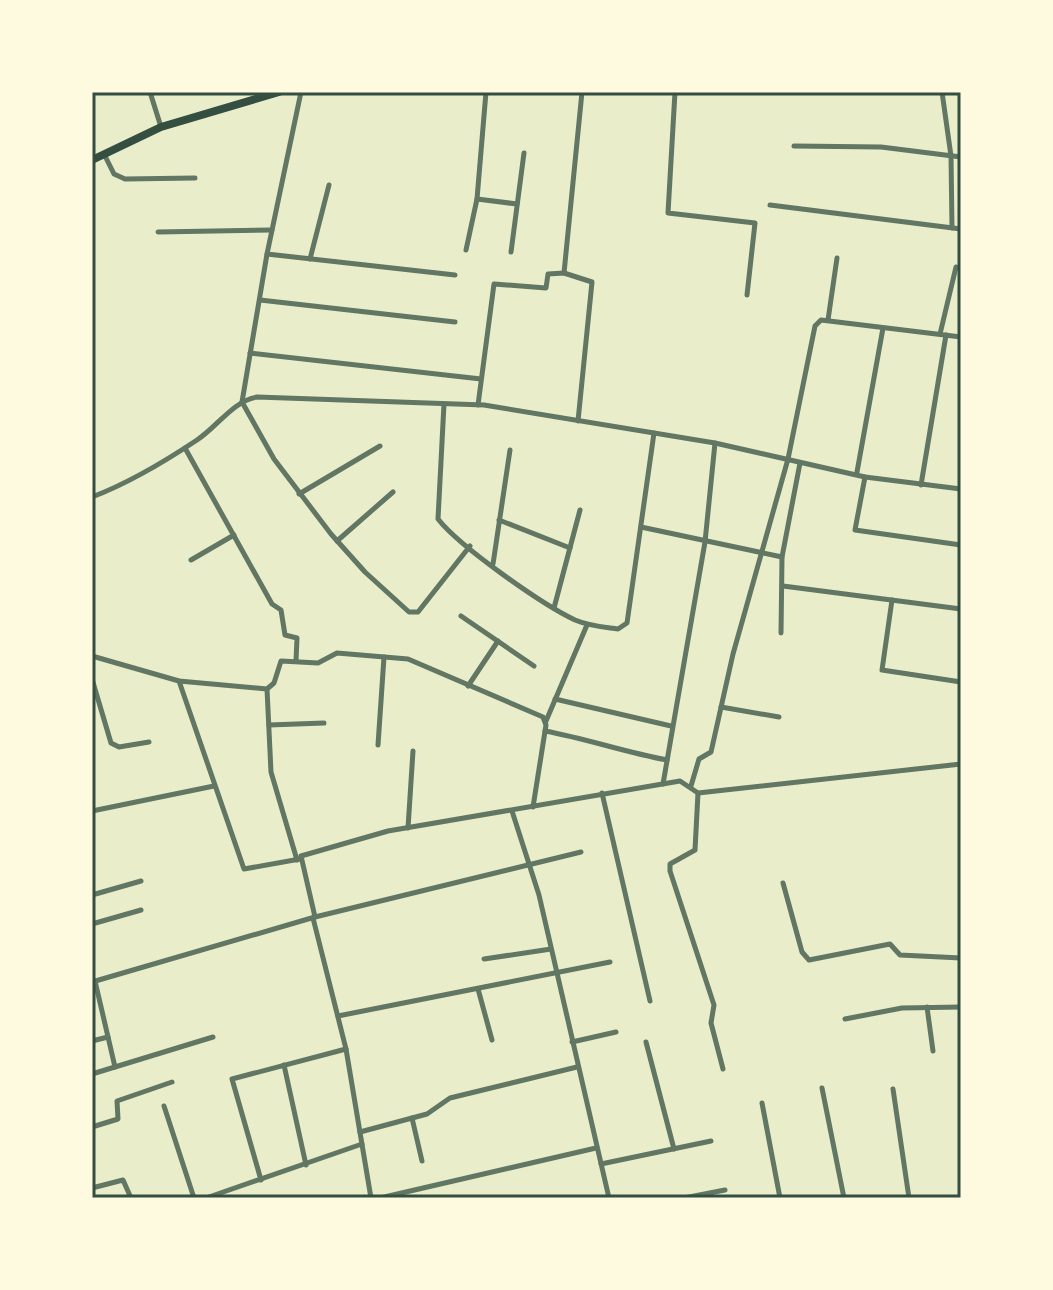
<svg xmlns="http://www.w3.org/2000/svg" width="1053" height="1290" font-family="Helvetica,sans-serif">
	<style>
		.lines { fill: none; stroke-linecap: round; stroke-linejoin: round }
		.minor { stroke: #617663; stroke-width: 5 }
		.secondary { stroke: #344e41; stroke-width: 8 }
		.neatline { fill: none; stroke: #344e41; stroke-width: 3 }
	</style>
	<rect width="100%" height="100%" fill="#e9edc9"/>
	<g class="lines">
		<g class="minor">
			<path d="M150,92L161,127"/>
			<path d="M301,92L267,254L242,402L274,459L331,534L365,572L409,612H418L470,546"/>
			<path d="M675,92L668,213L755,223L747,295"/>
			<path d="M942,92L951,156L952,228"/>
			<path d="M794,146L881,147L961,157"/>
			<path d="M104,154L114,174L125,179L195,178"/>
			<path d="M477,199L517,204"/>
			<path d="M770,205L961,229"/>
			<path d="M158,232L272,230"/>
			<path d="M466,250L477,199L486,92"/>
			<path d="M511,252L524,153"/>
			<path d="M267,254L455,275"/>
			<path d="M310,259L329,185"/>
			<path d="M564,273L582,92"/>
			<path d="M260,300L455,322"/>
			<path d="M828,320L837,258"/>
			<path d="M940,334L956,267"/>
			<path d="M250,353L481,379"/>
			<path d="M444,404L438,519C460,547 543,605 575,620C589,626 604,627 618,629L627,623L654,433"/>
			<path d="M478,405L494,284L546,288L548,274L564,273L592,282L578,421"/>
			<path d="M185,448L272,604L281,610L285,635L297,638L296,661"/>
			<path d="M857,472L883,328"/>
			<path d="M865,477L855,530L961,545"/>
			<path d="M921,485L946,335"/>
			<path d="M299,494L380,446"/>
			<path d="M92,497C129,483 164,462 197,440C217,427 233,401 257,397L484,405L715,443L865,477L961,489"/>
			<path d="M499,520L570,548"/>
			<path d="M641,527L782,557"/>
			<path d="M337,541L393,492"/>
			<path d="M191,560L234,535"/>
			<path d="M493,564L510,450"/>
			<path d="M783,586L961,609"/>
			<path d="M892,600L882,670L961,682"/>
			<path d="M554,608L580,510"/>
			<path d="M461,616L534,666"/>
			<path d="M781,633L782,557L800,463"/>
			<path d="M92,656L179,681L267,689L274,683L281,661L318,663L337,653L408,659L543,717L546,725L533,807"/>
			<path d="M92,679L111,743L119,747L149,742"/>
			<path d="M179,681L244,869L300,859"/>
			<path d="M468,686L498,641"/>
			<path d="M267,689L271,772L297,860"/>
			<path d="M555,699L671,726"/>
			<path d="M721,707L779,717"/>
			<path d="M546,721L587,625"/>
			<path d="M269,725L324,723"/>
			<path d="M545,731C588,739 624,752 667,760"/>
			<path d="M378,745L384,657"/>
			<path d="M663,784L705,542L715,443"/>
			<path d="M691,786L699,759L711,752L733,654L788,459L815,326L821,320L961,337"/>
			<path d="M602,793L650,1001"/>
			<path d="M698,793L695,850L670,864V871L714,1005L711,1023L723,1069"/>
			<path d="M92,811L214,786"/>
			<path d="M512,811L539,895L609,1198"/>
			<path d="M408,828L413,751"/>
			<path d="M783,883L802,952L809,960L890,944L900,955L961,958"/>
			<path d="M92,895L141,881"/>
			<path d="M315,917L581,852"/>
			<path d="M313,918L346,1049L371,1198"/>
			<path d="M92,924L141,910"/>
			<path d="M484,959L551,949"/>
			<path d="M95,981L115,1067"/>
			<path d="M92,982L315,917L301,856L388,831L680,781L698,793L961,764"/>
			<path d="M478,989L492,1040"/>
			<path d="M927,1007L933,1051"/>
			<path d="M338,1016L610,962"/>
			<path d="M845,1019L902,1008L961,1007"/>
			<path d="M92,1041L108,1037"/>
			<path d="M572,1042L616,1032"/>
			<path d="M646,1042L674,1149"/>
			<path d="M284,1065L306,1165"/>
			<path d="M92,1074L213,1037"/>
			<path d="M822,1088L844,1198"/>
			<path d="M893,1089L909,1198"/>
			<path d="M762,1103L780,1198"/>
			<path d="M164,1106L194,1198"/>
			<path d="M412,1118L422,1161"/>
			<path d="M92,1127L118,1119L117,1101L172,1082"/>
			<path d="M360,1132L427,1114L450,1098L577,1067"/>
			<path d="M601,1164L711,1141"/>
			<path d="M261,1180L232,1079L346,1049"/>
			<path d="M92,1188L123,1180L131,1198"/>
			<path d="M206,1198L362,1144"/>
			<path d="M380,1198L596,1148"/>
			<path d="M684,1198L725,1190"/>
		</g>
		<path class="secondary" d="M92,160L161,127L279,92"/>
	</g>
	<rect width="1053" height="1290" fill="none" stroke="#fefae0" stroke-width="188"/>
	<rect x="94" y="94" width="865" height="1102" class="neatline"/>
</svg>
